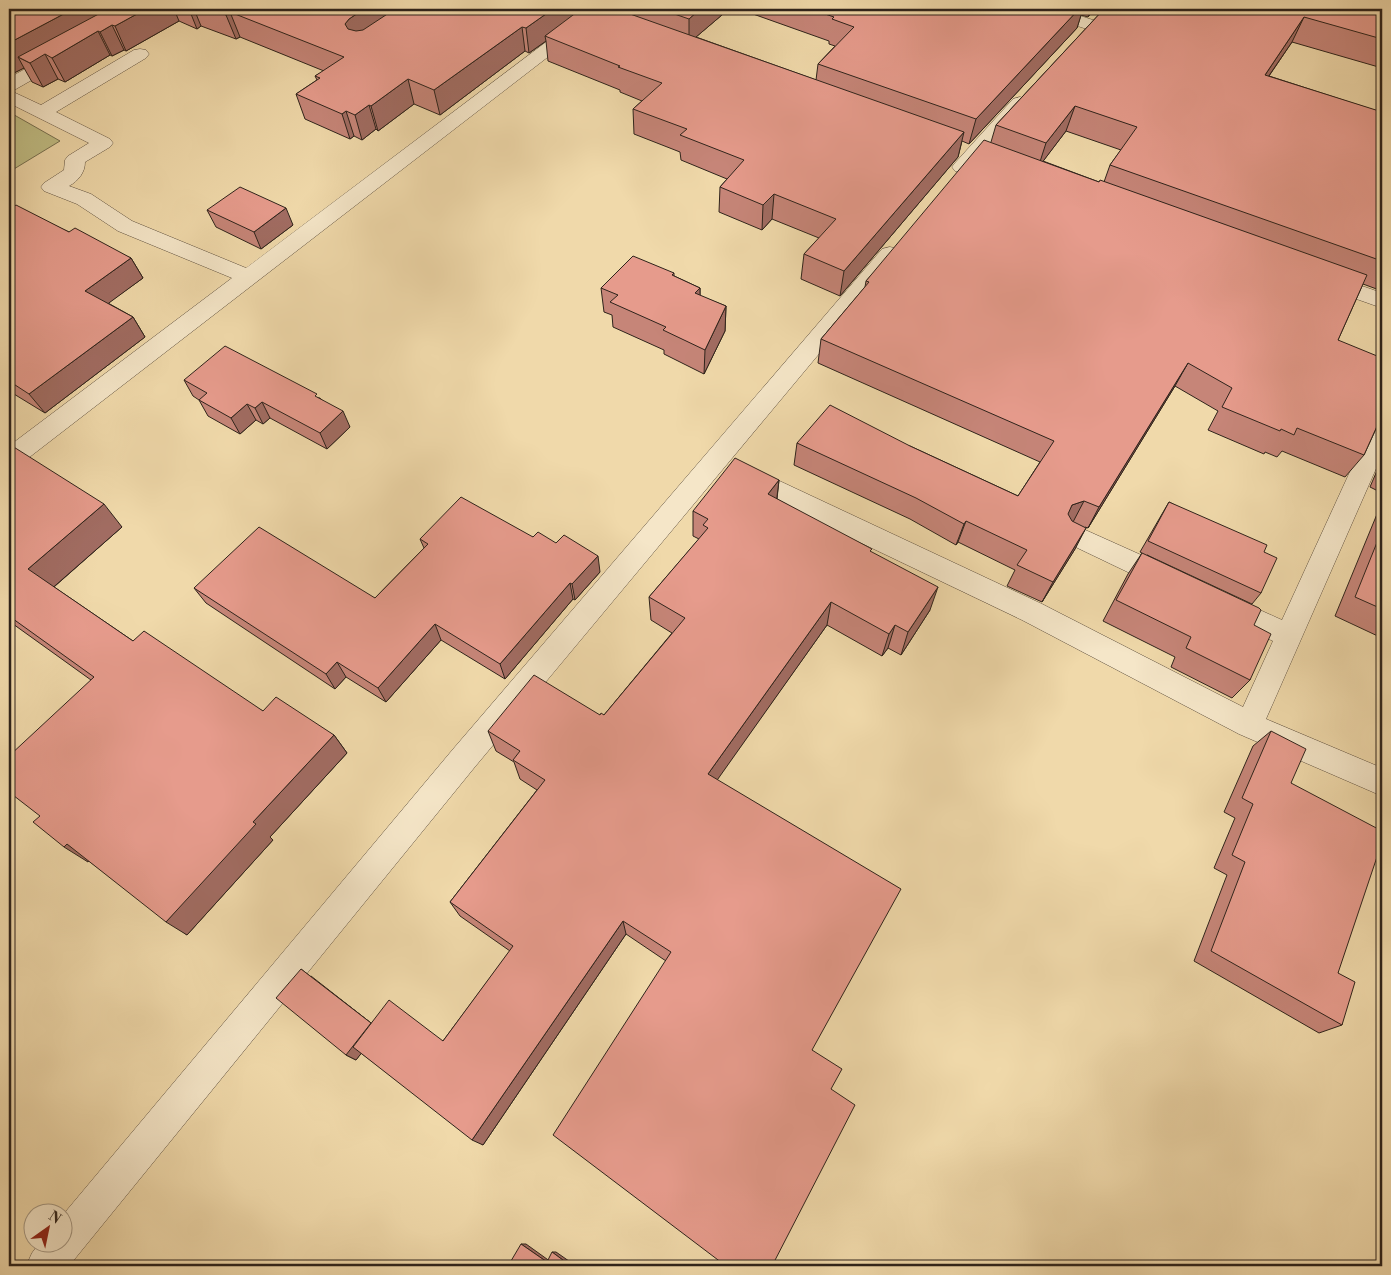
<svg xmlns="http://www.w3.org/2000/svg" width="1391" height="1275" font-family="'Libre Bodoni',serif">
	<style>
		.green { fill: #c0bd84; stroke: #777050 }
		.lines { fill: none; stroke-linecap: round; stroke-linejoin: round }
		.minor-casing { stroke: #5e503f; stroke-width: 1 }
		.minor { fill: #f5e6c8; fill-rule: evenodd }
		.wall { fill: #c68578; stroke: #2e231b; fill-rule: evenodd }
		.shaded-wall { fill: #a16c62; stroke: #2e231b }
		.building { fill: #e69b8c; stroke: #2e231b }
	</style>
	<rect width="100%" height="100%" fill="#f0d9aa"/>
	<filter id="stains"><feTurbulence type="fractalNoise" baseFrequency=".004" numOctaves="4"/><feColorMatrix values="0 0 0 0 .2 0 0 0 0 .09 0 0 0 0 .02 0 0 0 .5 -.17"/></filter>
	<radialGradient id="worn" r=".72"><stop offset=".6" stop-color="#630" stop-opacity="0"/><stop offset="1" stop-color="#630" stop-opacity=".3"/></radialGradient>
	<path class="green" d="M9,112L60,141L9,172Z"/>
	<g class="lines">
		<defs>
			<g id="minor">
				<path d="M590,9H610L18,466L9,468V446L232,278L118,231L77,204L44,191L41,187L44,183L64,170L65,160L68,156L89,143L9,103V78L55,52L61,51L67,52L70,56L67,60L16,89L9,90L41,105L134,50L140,49L146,50L149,54L146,58L56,112L110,139L113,143L110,147L85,162C85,173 78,181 69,186L91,194L132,221L246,268Z"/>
				<path d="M1034,9H1059L1096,21L1099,25L1096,29L1090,30L1037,13Z"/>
				<path d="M1020,97L1027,99L1029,103L1027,107L969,171L962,173L955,171L952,167L955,163L1013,99Z"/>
				<path d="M890,247L898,249L901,254L898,259L474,768L69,1266H26L32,1253L40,1242H62V1216L454,748L882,249Z"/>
				<path d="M1325,273L1382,293V308L1317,285L1314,280L1317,275Z"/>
				<path d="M1382,419V455L1266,719L1382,768V796L1239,734L1022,620L736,483L733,476L736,469L745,466L754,469L1042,604L1243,707L1273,641L1212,612L1209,604L1212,596L1222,593L1282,620L1370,428L1373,422Z"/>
				<path d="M1072,524L1179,572L1183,580L1179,588L1170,591L1161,588L1063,541L1059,534L1063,527Z"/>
			</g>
		</defs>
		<use href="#minor" class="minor-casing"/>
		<use href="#minor" class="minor"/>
	</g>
	<g class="wall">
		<path d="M9,9H574L575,14L581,9H729L696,37L816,80L818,64L835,46L829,44V41L739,9H1096L1088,17L1081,15L1077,28L969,144L962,141L958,157L840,296L801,279L804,254L819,238L772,219L762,230L719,212L720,187L727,179L681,160L680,152L634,134L633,109L642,101L620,92V90L548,61L546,41L529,53L525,51L440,115L414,104L378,131L376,129L362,140L354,136L350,139L305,119L296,94L317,80L315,76L324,71L240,37L236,39L201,26L197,29L179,21L126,51L124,50L112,56L110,55L65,82L58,79L43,87L32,82L24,68L14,73L9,71Z"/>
		<path d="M1104,9H1382V68L1292,42L1269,76L1377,111L1382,101V291L1363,284L1338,340L1381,418L1364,455L1345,477L1282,451L1277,457L1265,452L1264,454L1208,430L1218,411L1175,386L1088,528L1085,527L1075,549L1042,602L1007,586L1015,570L958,542L956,545L910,519L794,465L797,443L910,446L1018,496L1040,462L818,363L821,339L865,287L866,281L991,142L996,125ZM1066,131L1121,150L1110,165L1104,182H1099L1043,161Z"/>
		<path d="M9,204L69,232L131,258L143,278L108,303L133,317L145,337L45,413L9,391Z"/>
		<path d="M207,210L293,225L261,249L216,227Z"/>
		<path d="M674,273V276L700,288V296L726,306L725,331L704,374L664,354V350L613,327L612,315L604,312L601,288Z"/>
		<path d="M184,380L320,398L350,427L327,449L270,418L263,424L256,420L240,434L208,416L199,400L193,396Z"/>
		<path d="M9,444L122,527L54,587L133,641L263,711L334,735L347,753L270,837L273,840L187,935L89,861L88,862L40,816L91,680L13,624L9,628Z"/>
		<path d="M1382,459V493L1370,487Z"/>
		<path d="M779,480L777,499L871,552L930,610L901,655L888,648L882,656L827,625L717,779L812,1050L831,1089L772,1266L666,961L626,934L483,1145L361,1053L356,1060L346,1055L311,976L371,1023L443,1041L510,951L460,916L450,902L537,790L520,779L514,762L496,751L488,731L600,715H604L672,633L651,620L649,597L699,539L693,536V511Z"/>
		<path d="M1169,502L1264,552L1261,593L1252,604L1147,555L1254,625L1250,680L1232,698L1171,667L1175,657L1103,621L1128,574L1142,553L1140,552L1162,514Z"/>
		<path d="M1382,502V638L1335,616Z"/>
		<path d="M533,537L600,572L575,600L573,599L505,679L441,640L386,702L346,677L335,689L206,603L194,588L375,598L424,548L420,539Z"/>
		<path d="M1271,731L1291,783L1338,973L1342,1025L1319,1033L1194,961L1227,875L1214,868L1235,818L1224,812L1253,746Z"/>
	</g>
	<g class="shaded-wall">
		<path d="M73,9H110L45,54L58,79L43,87L30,63L18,57L24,68L14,73L9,65V43Z"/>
		<path d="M146,9H174L179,21L126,51L115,26Z"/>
		<path d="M189,9H194L201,26L197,29Z"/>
		<path d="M364,9H408L352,49L345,24L349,19Z"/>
		<path d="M553,9H574L575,19L545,36L546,41L529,53L526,28Z"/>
		<path d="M700,9H729L689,43V19Z"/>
		<path d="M1079,9H1083L1077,28L969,144L976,119Z"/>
		<path d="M1090,9H1096L1088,17Z"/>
		<path d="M230,12L240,37L236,39L226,15Z"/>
		<path d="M1304,17L1292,42L1253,99L1265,75Z"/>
		<path d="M112,25L124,50L112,56L100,32Z"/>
		<path d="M522,27L525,51L440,115L434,90Z"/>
		<path d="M98,31L110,55L65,82L52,58Z"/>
		<path d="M408,79L414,104L378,131L371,106Z"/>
		<path d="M369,105L376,129L362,140L355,115Z"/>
		<path d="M1075,106L1066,131L1038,168L1046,143Z"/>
		<path d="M346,111L354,136L350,139L342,114Z"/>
		<path d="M964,132L958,157L840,296L844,271Z"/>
		<path d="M774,194L772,219L762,230L763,205Z"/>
		<path d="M286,208L293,225L261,249L254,232Z"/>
		<path d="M131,258L143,278L98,311L85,291Z"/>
		<path d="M700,288V312L695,293Z"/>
		<path d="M726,306L725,331L704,374L705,350Z"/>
		<path d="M133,317L145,337L45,413L29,394Z"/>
		<path d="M1188,363L1175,386L1088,528L1099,507Z"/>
		<path d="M262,402L270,418L263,424L255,408Z"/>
		<path d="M247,404L256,420L240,434L231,418Z"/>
		<path d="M343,411L350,427L327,449L320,433Z"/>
		<path d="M779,480L776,505L768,494Z"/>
		<path d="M1084,501L1073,522L1061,526L1072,505Z"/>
		<path d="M104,504L122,527L49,591L28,569Z"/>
		<path d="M966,521L958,542L956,545L964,524Z"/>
		<path d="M1086,528L1075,549L1042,602L1053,582Z"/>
		<path d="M598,556L600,572L575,600L572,584Z"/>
		<path d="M570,583L573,599L505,679L500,664Z"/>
		<path d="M938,587L930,610L901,655L908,632Z"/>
		<path d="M831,602L827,625L708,793V774Z"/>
		<path d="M9,620L13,624L9,628Z"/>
		<path d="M435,624L441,640L386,702L378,688Z"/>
		<path d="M895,625L888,648L882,656L889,634Z"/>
		<path d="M337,662L346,677L335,689L326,674Z"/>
		<path d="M334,735L347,753L270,837L273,840L187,935L166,922L253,822Z"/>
		<path d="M67,844L91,859L88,862L64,847Z"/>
		<path d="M623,921L626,934L483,1145L472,1140Z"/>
		<path d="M301,969L380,1030L356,1060L346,1055Z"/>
		<path d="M521,1244H526L551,1262H547Z"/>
		<path d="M552,1252H556L576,1266H571Z"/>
	</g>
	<g class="building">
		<path d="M9,9H73L9,43Z"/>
		<path d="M108,9H146L115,26L112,25L100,32L98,31L52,58L45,54L30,63L18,57Z"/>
		<path d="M210,9H364L349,19L345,24L348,29L356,31L363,30L395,9H553L526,28L522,27L434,90L408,79L371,106L369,105L355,115L346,111L342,114L296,94L320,78L315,76L344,57L230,12L226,15Z"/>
		<path d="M581,9H616L964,132L844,271L804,254L836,219L774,194L763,205L720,187L744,160L680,135L687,129L633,109L662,83L618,67L620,66L545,36Z"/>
		<path d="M660,9H700L689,19Z"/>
		<path d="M810,9H1079L976,119L818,64L854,27L832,19L834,17Z"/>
		<path d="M1104,9H1382V39L1304,17L1265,75L1379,111L1382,106V261L1110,165L1137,127L1075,106L1046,143L996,125Z"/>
		<path d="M984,140L1099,182L1100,180L1367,275L1338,340L1382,358V415L1364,455L1297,428L1294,435L1281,429L1280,431L1222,407L1232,388L1188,363L1099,507L1084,501L1072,505L1068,514L1072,521L1086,528L1053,582L1017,565L1027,550L966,521L964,524L916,498L797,443L830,405L910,446L1018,496L1054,441L821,339L869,282L866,281Z"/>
		<path d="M240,187L286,208L254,232L207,210Z"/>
		<path d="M9,204L13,207L16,205L69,232L75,228L131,258L85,291L133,317L29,394L9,381Z"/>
		<path d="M633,256L674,273L672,275L700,288L695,293L726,306L705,350L663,330L666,327L610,302L618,295L601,288Z"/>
		<path d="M225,346L317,394L315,396L343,411L320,433L262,402L255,408L247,404L231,418L199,400L207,393L184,380Z"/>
		<path d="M9,444L104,504L28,569L133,641L144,631L263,711L276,697L334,735L253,822L256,824L166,922L67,844L64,847L33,822L40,816L9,792V756L94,677L9,616Z"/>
		<path d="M735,458L779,480L768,494L872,549L870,551L938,587L908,632L895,625L889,634L831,602L708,774L901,889L812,1050L842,1069L831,1089L855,1105L772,1266H726L553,1135L671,952L623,921L472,1140L353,1047L389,1000L443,1041L513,946L450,902L545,780L513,760L520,751L488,731L534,675L600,715L601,713L604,715L685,618L649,597L708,528L703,525L708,519L693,511Z"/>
		<path d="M461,497L533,537L538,532L556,543L564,535L598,556L572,584L570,583L500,664L435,624L378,688L337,662L326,674L194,588L259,527L375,598L428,544L420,539Z"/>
		<path d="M1169,502L1267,545L1264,552L1277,558L1261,593L1148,541Z"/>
		<path d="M1382,530V609L1355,597Z"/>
		<path d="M1142,553L1259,608L1261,610L1254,625L1271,634L1250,680L1186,648L1191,637L1116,600Z"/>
		<path d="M1271,731L1306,749L1291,783L1382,831V842L1338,973L1355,982L1342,1025L1211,951L1245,862L1232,855L1253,804L1242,798Z"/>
		<path d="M301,969L371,1023L346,1055L276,998Z"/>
		<path d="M521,1244L547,1262L552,1252L571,1266H508Z"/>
	</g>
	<rect width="1391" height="1275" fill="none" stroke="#f0d9aa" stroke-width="30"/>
	<rect x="10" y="10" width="1371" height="1255" fill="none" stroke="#2e231b" stroke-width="2.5"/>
	<rect x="15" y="15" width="1361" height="1245" fill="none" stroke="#2e231b"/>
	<g transform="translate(48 1228) rotate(33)"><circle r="24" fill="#f5e6c8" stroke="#a59883"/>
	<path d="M0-4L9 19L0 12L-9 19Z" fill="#8f2418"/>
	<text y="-8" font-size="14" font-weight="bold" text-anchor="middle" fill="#2e231b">N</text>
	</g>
	<rect width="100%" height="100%" filter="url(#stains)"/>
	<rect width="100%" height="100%" fill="url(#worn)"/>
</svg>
